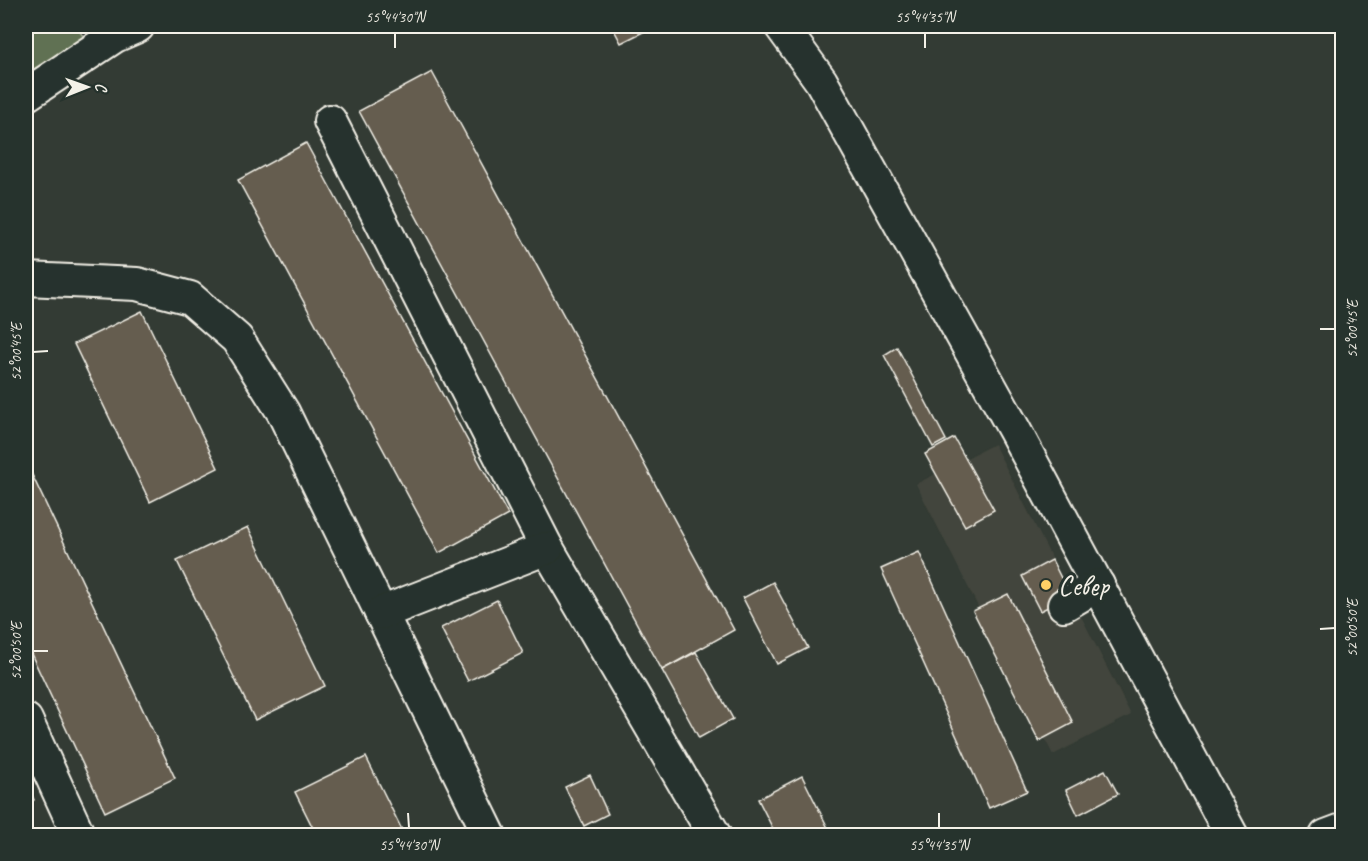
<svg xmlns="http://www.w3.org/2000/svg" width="1368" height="861" font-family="Caveat,sans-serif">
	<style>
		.built { fill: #42453c }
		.green { fill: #607152; stroke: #aab19d; stroke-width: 1.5 }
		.building { fill: #655d4f; stroke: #f4f1e8; stroke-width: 1.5 }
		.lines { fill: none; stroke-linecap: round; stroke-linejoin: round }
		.minor-casing { stroke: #f4f1e8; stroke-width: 36 }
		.minor { stroke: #26332d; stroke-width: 32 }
		.ticks { fill: none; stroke: #f4f1e8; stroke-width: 2 }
		.poi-dot { fill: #ffd166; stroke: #26332d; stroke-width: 2 }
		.labels { text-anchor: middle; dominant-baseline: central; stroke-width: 6; stroke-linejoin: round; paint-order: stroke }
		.poi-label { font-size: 28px; fill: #f4f1e8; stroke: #26332d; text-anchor: start }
		.neatline { fill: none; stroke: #f4f1e8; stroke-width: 2 }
		.ticks-label { font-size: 15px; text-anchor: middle; fill: #f4f1e8 }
	</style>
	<rect width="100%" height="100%" fill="#333b34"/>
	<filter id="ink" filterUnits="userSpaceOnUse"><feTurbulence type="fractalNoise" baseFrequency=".0167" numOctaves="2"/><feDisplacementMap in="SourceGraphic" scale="12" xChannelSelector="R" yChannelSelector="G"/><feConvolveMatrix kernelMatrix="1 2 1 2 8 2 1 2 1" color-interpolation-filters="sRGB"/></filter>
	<g filter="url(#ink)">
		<path class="built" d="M994,444L1131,715L1053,755L916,484Z"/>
		<path class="green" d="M26,26H76L92,49L26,92Z"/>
		<g class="building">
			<path d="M612,26H648L649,29L621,43Z"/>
			<path d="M432,72L734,630L662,670L359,111Z"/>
			<path d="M306,143L508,515L439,553L238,180Z"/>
			<path d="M142,311L218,468L150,502L74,344Z"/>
			<path d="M897,347L946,440L933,447L884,355Z"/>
			<path d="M954,438L994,510L965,526L925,454Z"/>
			<path d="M26,462L175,778L105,812L26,643Z"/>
			<path d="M248,527L325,686L255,720L177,561Z"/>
			<path d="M919,552L1027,791L989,808L881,569Z"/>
			<path d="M1052,560L1070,596L1040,611L1022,576Z"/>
			<path d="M773,582L808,648L777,664L743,598Z"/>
			<path d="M1008,594L1073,723L1039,741L973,611Z"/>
			<path d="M497,600L523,653L468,681L441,628Z"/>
			<path d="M696,652L733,719L699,738L662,670Z"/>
			<path d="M366,757L405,836H317L295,792Z"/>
			<path d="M1105,770L1118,794L1078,815L1066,790Z"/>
			<path d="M590,775L608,814L584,826L565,787Z"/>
			<path d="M802,776L832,836H761L773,829L758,799Z"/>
			<path d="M26,782L34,800L26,804Z"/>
		</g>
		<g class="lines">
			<defs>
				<g id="minor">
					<path d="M781,26L821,81L1015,431L1232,836"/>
					<path d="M26,95L115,36L138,26"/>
					<path d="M330,121L547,548L715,836"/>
					<path d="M26,279L137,284L190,298L237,339L283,412L490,836"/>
					<path d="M1064,605L1098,585"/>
					<path d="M381,613L547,548"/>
					<path d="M26,720L79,836"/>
					<path d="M1326,836L1342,830"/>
				</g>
			</defs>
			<use href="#minor" class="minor-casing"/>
			<use href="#minor" class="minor"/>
		</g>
	</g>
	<path class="ticks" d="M395,33V48M925,33V48M1320,329H1335M33,352L48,351M1320,629L1335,628M33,651H48M408,813L409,828M939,813V828"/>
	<circle class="poi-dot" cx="1046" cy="585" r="6"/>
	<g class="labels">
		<g class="poi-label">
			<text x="1058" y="585">Север</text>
		</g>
	</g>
	<rect width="1368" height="861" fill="none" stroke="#26332d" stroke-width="66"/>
	<g transform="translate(87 87) rotate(89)" stroke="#26332d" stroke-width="4.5" paint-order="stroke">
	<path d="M0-4.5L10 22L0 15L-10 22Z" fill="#f4f1e8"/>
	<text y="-9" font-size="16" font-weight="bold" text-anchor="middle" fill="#f4f1e8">С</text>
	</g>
	<rect x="33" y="33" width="1302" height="795" class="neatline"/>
	<g class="ticks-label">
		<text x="395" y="22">55°44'30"N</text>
		<text x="925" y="22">55°44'35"N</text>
		<text transform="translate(1352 329) rotate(-90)" y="5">52°00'45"E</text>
		<text transform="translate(16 352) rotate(-90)" y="5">52°00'45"E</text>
		<text transform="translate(1352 628) rotate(-90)" y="5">52°00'50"E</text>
		<text transform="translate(16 651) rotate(-90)" y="5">52°00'50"E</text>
		<text x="409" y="850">55°44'30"N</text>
		<text x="939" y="850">55°44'35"N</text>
	</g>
</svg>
